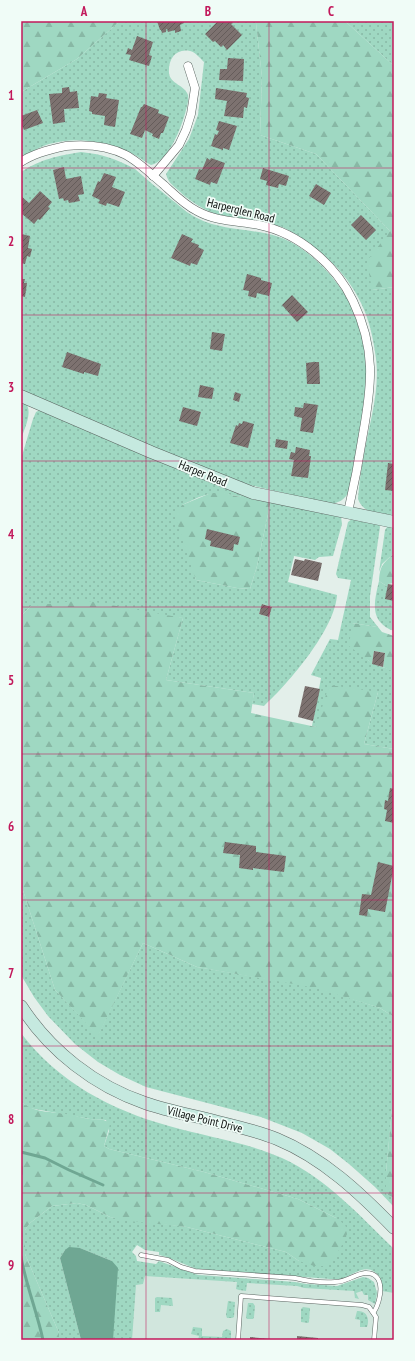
<svg xmlns="http://www.w3.org/2000/svg" width="415" height="1361" font-family="'PT Sans Narrow',sans-serif">
	<style>
		.built { fill: #d1e6dd }
		.grass { fill: url(#grass-dots); fill-rule: evenodd }
		.forest { fill: url(#forest-firs) }
		.water { fill: #6fa793 }
		.lines { fill: none; stroke-linecap: round; stroke-linejoin: round }
		.stream { stroke: #6fa793; stroke-width: 3 }
		.building { fill: url(#building-hatch) }
		.lane-casing { stroke: #5a6460; stroke-width: 5 }
		.street-casing { stroke: #5a6460; stroke-width: 9 }
		.secondary-casing { stroke: #5a6460; stroke-width: 13 }
		.lane { stroke: #fff; stroke-width: 4 }
		.street { stroke: #fff; stroke-width: 8 }
		.secondary { stroke: #c5e9df; stroke-width: 12 }
		.grid { fill: none; stroke: #c2185b; stroke-width: 1; stroke-opacity: 0.55 }
		.labels { text-anchor: middle; dominant-baseline: central; stroke-width: 3.5; stroke-linejoin: round; paint-order: stroke }
		.street-label { font-size: 12px; fill: #090d0b; stroke: #f0fcf7 }
		.neatline { fill: none; stroke: #c2185b; stroke-width: 1.5 }
		.grid-label { font-size: 13px; text-anchor: middle; font-weight: bold; fill: #c2185b }
	</style>
	<defs>
		<pattern id="grass-dots" width="8" height="8" patternUnits="userSpaceOnUse"><rect width="8" height="8" fill="#9fd8c2"/><path d="M2 2h.1M6 6h.1" fill="none" stroke="#88b8a5" stroke-width="1.8" stroke-linecap="round"/></pattern>
		<pattern id="forest-firs" width="22" height="20" patternUnits="userSpaceOnUse"><rect width="22" height="20" fill="#9fd8c2"/><path d="M5 1l3.5 6h-7zM16 11l3.5 6h-7z" fill="#88b8a5"/></pattern>
		<pattern id="building-hatch" width="6" height="6" patternUnits="userSpaceOnUse"><rect width="6" height="6" fill="#7d7270"/><path d="M-1 1l2-2M0 6l6-6M5 7l2-2" fill="none" stroke="#655c5a"/></pattern>
	</defs>
	<rect width="100%" height="100%" fill="#e3efea"/>
	<path class="built" d="M134,1269L368,1289L394,1292V1340H128Z"/>
	<g class="grass">
		<path d="M120,21H254L256,23L262,77L260,135L316,154L390,231L372,290L394,287V517C380,514 363,514 358,499C360,471 366,443 372,415C376,394 379,374 375,352C369,305 348,272 310,244C301,238 292,231 282,227C266,222 250,221 234,219C214,216 192,204 178,190C172,185 168,182 166,174L189,139L198,115L204,62C200,58 195,52 190,51C175,48 168,60 169,73C170,84 185,85 188,95C189,100 187,106 186,110C182,126 169,161 151,165C145,162 139,157 133,154C107,141 76,136 49,144C39,147 30,153 21,158V92L77,59Z"/>
		<path d="M345,21H394V66Z"/>
		<path d="M81,152C101,154 117,159 135,169C147,180 160,190 172,200C180,206 188,214 197,218C222,231 252,228 279,237C313,249 344,286 357,318C365,338 367,360 368,381L349,492C344,500 339,503 330,504L241,483L21,392V172C41,159 57,156 81,152Z"/>
		<path d="M21,402L27,405C32,415 24,429 21,440Z"/>
		<path d="M40,410L243,493L240,497C212,490 208,493 182,505L196,580L237,588L250,589L257,566L271,500L341,517L342,524L333,556L319,557L315,560L294,556L288,582L337,595C335,629 289,683 264,706L252,704L254,693L166,680L183,618L31,606L21,616V459L33,419L36,412ZM263,604L272,607L269,617L259,614Z"/>
		<path d="M352,519L379,524L380,527L370,596V617L378,627L352,623L368,660C375,667 386,666 394,672V749L364,744L378,692L316,727L312,726L321,678L311,675L330,639L338,640L351,580L338,578L336,574L348,522Z"/>
		<path d="M390,526L394,527V553L382,564L379,572L385,530L387,527Z"/>
		<path d="M379,581L388,587L394,601V631C369,622 374,602 379,581Z"/>
		<path d="M21,884L55,990L98,1035L143,943L197,967L316,987L380,1008L394,1017V1088L386,1172V1194L394,1198V1207L375,1187L349,1164L330,1149L302,1133L261,1117L146,1087L120,1075L98,1062L75,1044L48,1016L34,997L21,975Z"/>
		<path d="M21,1033C58,1082 111,1110 169,1126C207,1137 246,1142 282,1158C327,1179 359,1215 394,1249V1293L382,1291L380,1277C366,1260 354,1276 340,1279C337,1279 333,1279 330,1279L197,1269C184,1265 173,1258 159,1255V1252L145,1250L137,1245L132,1252L136,1256L137,1261L156,1264L159,1261L198,1275L295,1282L306,1284L337,1286L363,1277L368,1278L374,1282L377,1293L375,1304L368,1300V1295H364L362,1291L356,1293L359,1299L355,1298L354,1291L304,1288L297,1286L247,1283L246,1291L239,1290L236,1289L237,1282L145,1276L143,1284L136,1285L132,1340H113L112,1261L80,1248L65,1250L60,1258L81,1340H59V1333L25,1254V1230L30,1223L52,1206L77,1203L86,1205L110,1217L187,1227L286,1252L299,1261L336,1218L298,1199L204,1172L109,1149L104,1146L109,1131L106,1120L90,1119L29,1108L21,1102Z"/>
		<path d="M157,1297L172,1298L173,1306L161,1305L160,1312H155V1298Z"/>
		<path d="M228,1301L235,1302L234,1317L232,1318H227L226,1315Z"/>
		<path d="M248,1303H253L255,1306L254,1317L253,1319H247L246,1317Z"/>
		<path d="M303,1307L310,1308L309,1322L308,1323L301,1322V1309Z"/>
		<path d="M357,1311C367,1310 370,1319 367,1327H360V1320L355,1319Z"/>
		<path d="M193,1327L202,1328V1336L222,1337L223,1331L227,1329L231,1331V1340H198L199,1336L191,1334Z"/>
	</g>
	<g class="forest">
		<path d="M21,21H120L77,59L21,92Z"/>
		<path d="M254,21H345L394,66V287L372,290L367,261L390,231L316,154L260,135L262,77L256,23Z"/>
		<path d="M211,493H224L240,497L243,493L271,500L257,566L250,589L237,588L196,580L175,516L182,505Z"/>
		<path d="M394,553V583L388,584V587L379,581C380,565 383,564 394,553Z"/>
		<path d="M83,600L183,618L166,680L254,693L251,713L316,727L329,685L378,692L364,744L394,749V1017L380,1008L316,988L197,967L143,943L98,1036L55,990L21,884V616L31,606Z"/>
		<path d="M352,623L378,627L382,632L394,636V672L383,667L385,653L374,651L372,664L368,660L349,646Z"/>
		<path d="M394,1088V1198L386,1194V1172Z"/>
		<path d="M21,1102C35,1113 48,1111 65,1114C74,1115 82,1118 90,1119C99,1120 104,1118 110,1124L104,1146L109,1149L204,1172L298,1199L336,1218L345,1225L347,1230L346,1238L332,1262L323,1266H314L299,1261L286,1252L187,1227L129,1221L110,1217L86,1205L77,1203L52,1206L30,1223L25,1230V1254L59,1333V1340H21Z"/>
	</g>
	<path class="water" d="M69,1247L80,1248L112,1261L118,1268L113,1340H81L60,1258L65,1250Z"/>
	<g class="lines">
		<g class="stream">
			<path d="M21,1152L45,1158L69,1170L103,1185"/>
			<path d="M21,1167V1174"/>
			<path d="M21,1257C26,1285 37,1312 43,1340"/>
		</g>
	</g>
	<g class="building">
		<path d="M157,21H183L184,23L180,25L181,31L175,33V30L168,32L167,29H166V32L162,33L161,30H160Z"/>
		<path d="M218,21H231L233,23L231,24L242,35L227,50L223,45L221,47L215,41L213,42L205,34Z"/>
		<path d="M137,36L153,42L149,55L152,56L149,66L129,60L131,55L126,54L128,48L132,50Z"/>
		<path d="M228,58L244,59L243,81L219,80L220,69H227Z"/>
		<path d="M69,87L70,92L77,91L79,108L64,109L65,122L53,124L49,94L62,93V88Z"/>
		<path d="M216,88L247,93L246,97L249,98L247,108L244,107L243,118L224,116L227,101L215,99Z"/>
		<path d="M99,93L107,94L106,98L119,100L115,127L104,125L105,116L92,114V112L89,111L91,96L98,97Z"/>
		<path d="M144,104L159,110L158,113L169,117L163,133H161L159,139L152,136L153,134L145,130L142,138L130,134L141,107H142Z"/>
		<path d="M37,110L43,123L24,130L21,123V116Z"/>
		<path d="M219,121L237,126L229,150L223,148V150L211,146L215,134L217,135L219,131L216,130Z"/>
		<path d="M207,158L210,160L211,158L225,163L217,184L211,182L210,185L195,179L199,169L202,170Z"/>
		<path d="M64,167L66,179L81,176L84,194L78,195L80,201L69,203L68,200L64,201L63,198L59,199L53,170Z"/>
		<path d="M263,168L289,176L286,186L279,184L278,188L266,185L267,181L260,179Z"/>
		<path d="M104,173L116,177L112,187L125,192L119,207L107,203L106,206L98,203L100,200L92,196L98,181L100,182Z"/>
		<path d="M316,184L331,193L324,205L309,196Z"/>
		<path d="M40,191L52,202L48,207L50,208L40,220L38,219L34,224L21,213V196L29,203Z"/>
		<path d="M361,215L376,230L366,240L351,225Z"/>
		<path d="M21,234L30,236L28,248L32,249L30,257L27,256L25,264L21,263Z"/>
		<path d="M182,234L193,239L191,242L199,245L198,247L204,250L197,265L191,263L190,266L171,258Z"/>
		<path d="M247,274L261,278V280L272,283L269,296L257,293L256,298L248,296L249,291L243,290Z"/>
		<path d="M21,279H25L24,283H27L25,297L21,296Z"/>
		<path d="M292,295L308,312L297,322L282,305Z"/>
		<path d="M212,332L225,334L222,351L210,349Z"/>
		<path d="M67,352L101,364L98,376L84,372V374L62,367Z"/>
		<path d="M313,362H319L320,384H307L306,363Z"/>
		<path d="M200,385L214,388L212,399L198,397Z"/>
		<path d="M235,392L241,394L239,402L233,400Z"/>
		<path d="M304,403L318,405L313,433L300,431L302,418L294,416L295,407L303,408Z"/>
		<path d="M183,407L201,412L197,426L179,421Z"/>
		<path d="M243,421L254,424L248,448L230,443L236,425L238,426L239,423L242,424Z"/>
		<path d="M276,439L288,441L287,449L275,447Z"/>
		<path d="M296,447L310,450L309,456H311L308,478L291,476L294,460L289,459L291,452L295,453Z"/>
		<path d="M388,463L394,464V491L385,490Z"/>
		<path d="M207,529L240,537L238,545L234,544L233,551L210,546L211,541L205,539Z"/>
		<path d="M295,559L304,561L305,559L322,563L318,581L291,575Z"/>
		<path d="M388,584L394,585V601L385,599Z"/>
		<path d="M262,604L272,607L269,617L259,614Z"/>
		<path d="M374,651L385,653L383,667L372,664Z"/>
		<path d="M305,686L320,689L313,721L298,717Z"/>
		<path d="M390,788L394,789V823L385,821L387,810L384,809L385,800L388,801Z"/>
		<path d="M225,842L256,846V852L286,856L284,872L253,868V870L239,868L240,855L223,853Z"/>
		<path d="M378,862L394,866L385,912L368,909L367,916L359,915L362,894L371,895Z"/>
		<path d="M297,1336L318,1338V1340H297Z"/>
		<path d="M250,1337L271,1339V1340H250Z"/>
	</g>
	<g class="lines">
		<defs>
			<g id="lane">
				<path d="M141,1255L168,1260L181,1267L195,1271L295,1278C307,1281 322,1283 335,1282C346,1282 355,1274 365,1273C387,1272 381,1301 374,1312"/>
				<path d="M238,1340L241,1296L362,1305L369,1307L376,1317L374,1340"/>
			</g>
			<g id="street">
				<path d="M21,162C34,153 51,149 66,146C86,144 108,146 126,155C139,162 152,175 164,185C175,195 185,205 197,211C217,222 238,221 259,225C299,233 336,265 353,301C376,349 372,384 363,434C359,460 354,486 348,512"/>
				<path d="M153,176L179,145L186,130L191,114L195,88L188,66"/>
			</g>
			<g id="secondary">
				<path d="M21,396L151,452L253,493L394,522"/>
				<path d="M21,1006C50,1051 95,1086 145,1103C165,1110 186,1114 207,1119C230,1125 255,1130 277,1139C323,1158 360,1193 394,1228"/>
			</g>
		</defs>
		<use href="#lane" class="lane-casing"/>
		<use href="#street" class="street-casing"/>
		<use href="#secondary" class="secondary-casing"/>
		<use href="#lane" class="lane"/>
		<use href="#street" class="street"/>
		<use href="#secondary" class="secondary"/>
	</g>
	<path class="grid" d="M146,21V1340M269,21V1340M21,168H394M21,315H394M21,461H394M21,607H394M21,754H394M21,900H394M21,1046H394M21,1193H394"/>
	<g class="labels">
		<g class="street-label">
			<text transform="translate(241 210) rotate(14)">Harperglen Road</text>
			<text transform="translate(203 473) rotate(22)">Harper Road</text>
			<text transform="translate(205 1119) rotate(14)">Village Point Drive</text>
		</g>
	</g>
	<rect width="415" height="1361" fill="none" stroke="#f0fcf7" stroke-width="44"/>
	<rect x="22" y="22" width="371" height="1317" class="neatline"/>
	<g class="grid-label">
		<text x="84" y="16">A</text>
		<text x="208" y="16">B</text>
		<text x="331" y="16">C</text>
		<text x="11" y="100">1</text>
		<text x="11" y="246">2</text>
		<text x="11" y="392">3</text>
		<text x="11" y="539">4</text>
		<text x="11" y="685">5</text>
		<text x="11" y="831">6</text>
		<text x="11" y="978">7</text>
		<text x="11" y="1124">8</text>
		<text x="11" y="1270">9</text>
	</g>
</svg>
